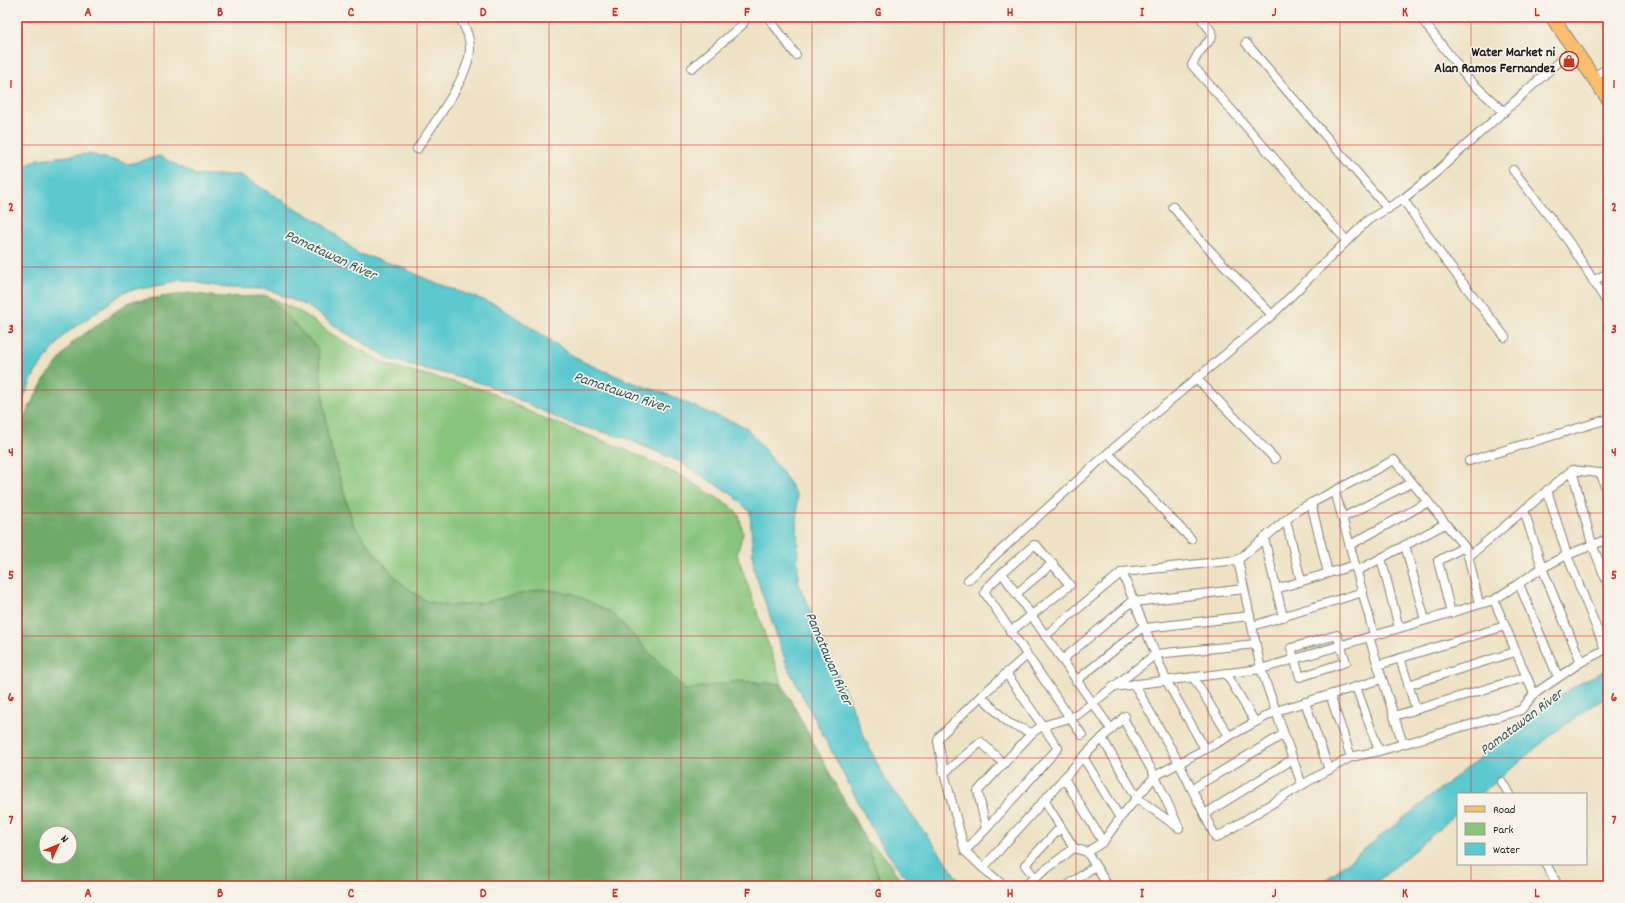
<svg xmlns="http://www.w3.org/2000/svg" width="1625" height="903" font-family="Dekko,sans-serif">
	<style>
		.green { fill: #88c57b; stroke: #52704c }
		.forest { fill: #6eaa6b; stroke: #456344; fill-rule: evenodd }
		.water { fill: #5cc9cf; stroke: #3c7276 }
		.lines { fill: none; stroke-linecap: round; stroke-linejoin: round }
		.street-casing { stroke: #857f70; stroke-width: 10 }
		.primary-casing { stroke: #857f70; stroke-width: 15 }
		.street { stroke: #fff; stroke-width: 8 }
		.primary { stroke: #fbbe6e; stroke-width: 13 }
		.grid { fill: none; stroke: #d62828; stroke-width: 1; stroke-opacity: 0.55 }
		.labels { text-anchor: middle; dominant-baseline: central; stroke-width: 3.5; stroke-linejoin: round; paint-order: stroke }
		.poi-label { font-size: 14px; font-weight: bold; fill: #1c1c1c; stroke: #f7f3e8; text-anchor: end }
		.water-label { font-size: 15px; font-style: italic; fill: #32595b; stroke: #f7f3e8 }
		.neatline { fill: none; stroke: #d62828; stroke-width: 1.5 }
		.grid-label { font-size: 13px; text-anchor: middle; font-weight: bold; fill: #d62828 }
	</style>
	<rect width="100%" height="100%" fill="#f7f3e8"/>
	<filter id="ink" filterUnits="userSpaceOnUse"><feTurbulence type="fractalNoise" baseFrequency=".025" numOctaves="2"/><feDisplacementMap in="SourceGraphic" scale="8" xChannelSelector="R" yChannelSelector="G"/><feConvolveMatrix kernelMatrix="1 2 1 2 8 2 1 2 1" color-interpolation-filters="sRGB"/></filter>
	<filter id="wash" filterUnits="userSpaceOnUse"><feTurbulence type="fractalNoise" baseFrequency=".012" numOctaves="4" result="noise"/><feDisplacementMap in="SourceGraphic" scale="16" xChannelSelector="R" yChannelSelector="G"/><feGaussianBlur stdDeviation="0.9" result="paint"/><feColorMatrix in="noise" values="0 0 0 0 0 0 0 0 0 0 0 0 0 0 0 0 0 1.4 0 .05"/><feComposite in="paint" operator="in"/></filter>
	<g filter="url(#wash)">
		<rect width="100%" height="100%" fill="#eee2c5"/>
		<g class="green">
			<path d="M268,296L304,314L333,335L388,365L488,391L536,415L624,449L681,476L729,505L739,515L743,533L737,554L782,684L737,681L685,690L612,613L480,603L450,606L426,601L401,583L380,560L353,524L328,438L318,349Z"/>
			<path d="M866,841L884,856L905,886H882Z"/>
		</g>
		<path class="forest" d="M188,293L221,297L268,296L318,349L328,438L353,524L380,560L401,583L426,601L450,606L480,603L542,589L574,594L612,613L685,690L737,681L782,684L866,841L882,886H17V429L44,380L73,342L129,302ZM46,833H70V857H46Z"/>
		<g class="water">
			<path d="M89,154L129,164L159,156L196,175H240L288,204L320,222L359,254L399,266L428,280L497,305L581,361L628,381L669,395L702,410L746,427L783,473L797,496L798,582L868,745L885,779L945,860L962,886H912L879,842L788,668L754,570L750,512L733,495L678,461L625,438L566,422L488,385L392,360L341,330L307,306L267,289L227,288L182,280L126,291L65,334L35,373L17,411V171L38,159Z"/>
			<path d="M1608,669V697L1588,708L1554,733L1480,794H1458V813L1372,886H1318L1551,701L1584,681Z"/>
		</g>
	</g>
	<g filter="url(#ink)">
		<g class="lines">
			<defs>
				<g id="street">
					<path d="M768,17L796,55"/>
					<path d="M1200,17L1211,31L1212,37L1198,54L1192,65L1346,240"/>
					<path d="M1420,17L1468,79L1504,112"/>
					<path d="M1246,43L1388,209"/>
					<path d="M692,68L742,25L747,17"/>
					<path d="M1593,77L1608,68"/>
					<path d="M417,149C433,124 469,78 470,49C470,38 465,26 459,17"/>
					<path d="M1513,170L1569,242L1608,304"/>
					<path d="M1403,199L1442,256L1505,337"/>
					<path d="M1173,207L1201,241L1272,315"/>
					<path d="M1593,281L1608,273"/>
					<path d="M1196,378L1275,459"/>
					<path d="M1108,453L1191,539"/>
					<path d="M1469,461L1608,419"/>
					<path d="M1601,473L1608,498"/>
					<path d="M1608,474L1572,470L1592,544L1608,585"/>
					<path d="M1547,490L1567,555L1605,649"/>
					<path d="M1335,491L1374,635"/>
					<path d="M1311,503L1328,573"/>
					<path d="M1524,510L1542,568L1581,662"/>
					<path d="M1342,518L1411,483"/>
					<path d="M1286,520L1301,581"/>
					<path d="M1264,538L1283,617"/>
					<path d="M1350,545L1428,502"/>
					<path d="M1405,545L1425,620"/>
					<path d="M1468,557L1572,470"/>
					<path d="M1381,558L1399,628"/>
					<path d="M1238,560L1261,669L1302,785"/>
					<path d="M1357,571L1445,524"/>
					<path d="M1002,573L986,589L985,593L1070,718L1042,726L1032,733L1008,723L981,696L1026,656"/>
					<path d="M968,580L1108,453L1272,315L1368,220L1403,199L1433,175L1573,49"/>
					<path d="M1519,584L1558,677"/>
					<path d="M1276,589L1355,565"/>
					<path d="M1016,594L1053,563"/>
					<path d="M1494,600L1534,694"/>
					<path d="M1134,602L1244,589"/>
					<path d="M1451,613L1438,561L1464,547"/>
					<path d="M1252,626L1363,592"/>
					<path d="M1145,628L1250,616"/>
					<path d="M1010,632L1070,585L1037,546L1034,545L1002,573C1038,625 1074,677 1111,729"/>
					<path d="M1337,635L1346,662L1300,677L1291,648Z"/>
					<path d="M1045,636L1122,572"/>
					<path d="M1369,637L1394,716L1526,677"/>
					<path d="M1400,658L1416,709"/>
					<path d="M1062,660L1134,600"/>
					<path d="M1378,665L1505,626"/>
					<path d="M1006,673L1058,748L986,829L978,791L1032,733"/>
					<path d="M1226,673L1255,722"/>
					<path d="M1193,677L1229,736"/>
					<path d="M1076,681L1144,626"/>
					<path d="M1134,684L1179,763L1216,838L1302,785L1351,757L1379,751L1356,687"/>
					<path d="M1408,685L1515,652"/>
					<path d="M1113,687L1261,669L1494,600L1542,568L1567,555L1608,539"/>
					<path d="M1330,695L1351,757"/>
					<path d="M1305,702L1329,770"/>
					<path d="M1394,716L1403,744"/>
					<path d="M1082,735L1070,718L1077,715L1156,654L1256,644"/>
					<path d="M1102,738L1137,798L1179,828L1155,776L1123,718"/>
					<path d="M1205,749L1166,680L1122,572L1238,560L1298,510L1394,460L1467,550L1479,604"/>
					<path d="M1379,751L1521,710L1534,694L1581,662L1608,648"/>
					<path d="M1083,757L1120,818"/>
					<path d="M944,773L938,741L940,736L981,696"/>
					<path d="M1064,778L1103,842"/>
					<path d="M1502,782L1509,794"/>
					<path d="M1192,789L1284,734"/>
					<path d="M1044,800L1074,848L1087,852L1103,842L1120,818L1155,776L1276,711L1382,679"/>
					<path d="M1205,814L1293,759"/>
					<path d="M986,829L965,851L944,773L981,742L1004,764"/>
					<path d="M965,851L983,868L1083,757L1125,716"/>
					<path d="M1087,852L1108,886"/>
					<path d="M1546,864L1558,886"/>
					<path d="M983,868L1004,886"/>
					<path d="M1035,878L1025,865L1061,827"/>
					<path d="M1024,886L1074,848"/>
					<path d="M1067,886L1095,866"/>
				</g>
				<path id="primary" d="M1552,17L1608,99"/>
			</defs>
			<use href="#street" class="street-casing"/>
			<use href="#primary" class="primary-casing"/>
			<use href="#street" class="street"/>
			<use href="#primary" class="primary"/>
		</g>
	</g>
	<path class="grid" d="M154,17V886M286,17V886M417,17V886M549,17V886M681,17V886M812,17V886M944,17V886M1076,17V886M1208,17V886M1340,17V886M1471,17V794M17,145H1608M17,267H1608M17,390H1608M17,513H1608M17,636H1608M17,758H1608M1471,864V886"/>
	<defs>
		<symbol id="shop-ring" viewBox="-11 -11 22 22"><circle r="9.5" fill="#f7f3e8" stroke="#c8321e" stroke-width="1.5"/><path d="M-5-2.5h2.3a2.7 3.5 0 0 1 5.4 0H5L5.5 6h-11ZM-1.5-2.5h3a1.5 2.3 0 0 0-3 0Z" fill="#c8321e"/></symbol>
	</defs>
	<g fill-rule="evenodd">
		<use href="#shop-ring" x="1558" y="50" width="22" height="22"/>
	</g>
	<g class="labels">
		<g class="poi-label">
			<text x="1555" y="53">Water Market ni<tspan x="1555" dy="16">Alan Ramos Fernandez</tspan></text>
		</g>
		<g class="water-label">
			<text transform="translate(330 256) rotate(25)">Pamatawan River</text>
			<text transform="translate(621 393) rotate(19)">Pamatawan River</text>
			<text transform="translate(828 659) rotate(67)">Pamatawan River</text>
			<text transform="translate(1522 723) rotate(-37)">Pamatawan River</text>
		</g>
	</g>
	<rect width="1625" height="903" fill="none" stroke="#f7f3e8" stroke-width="44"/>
	<rect x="1457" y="793" width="130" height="72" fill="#f7f3e8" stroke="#9f9d96"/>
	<rect x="1465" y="806" width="20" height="6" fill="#fbbe6e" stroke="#9f9d96"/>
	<text x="1493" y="813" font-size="12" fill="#1c1c1c">Road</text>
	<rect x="1465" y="823" width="20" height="12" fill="#88c57b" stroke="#9f9d96"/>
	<text x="1493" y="833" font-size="12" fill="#1c1c1c">Park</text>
	<rect x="1465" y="843" width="20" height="12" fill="#5cc9cf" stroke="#9f9d96"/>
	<text x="1493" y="853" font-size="12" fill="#1c1c1c">Water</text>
	<g transform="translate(58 845) rotate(46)"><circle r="19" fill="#f7f3e8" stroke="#9f9d96"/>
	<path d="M0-3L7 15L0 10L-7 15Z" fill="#c8321e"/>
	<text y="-6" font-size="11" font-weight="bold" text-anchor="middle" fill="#1c1c1c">N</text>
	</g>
	<rect x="22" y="22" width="1581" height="859" class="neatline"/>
	<g class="grid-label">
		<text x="88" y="16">A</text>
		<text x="220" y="16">B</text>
		<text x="351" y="16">C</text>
		<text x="483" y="16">D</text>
		<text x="615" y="16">E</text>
		<text x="747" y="16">F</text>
		<text x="878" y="16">G</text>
		<text x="1010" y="16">H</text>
		<text x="1142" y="16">I</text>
		<text x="1274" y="16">J</text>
		<text x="1405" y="16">K</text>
		<text x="1537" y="16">L</text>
		<text x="11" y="88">1</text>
		<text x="1614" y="88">1</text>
		<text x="11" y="211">2</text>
		<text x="1614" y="211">2</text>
		<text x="11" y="333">3</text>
		<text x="1614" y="333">3</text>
		<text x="11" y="456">4</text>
		<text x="1614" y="456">4</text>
		<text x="11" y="579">5</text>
		<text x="1614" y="579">5</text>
		<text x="11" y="701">6</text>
		<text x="1614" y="701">6</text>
		<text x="11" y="824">7</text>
		<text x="1614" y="824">7</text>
		<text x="88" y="897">A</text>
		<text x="220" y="897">B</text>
		<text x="351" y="897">C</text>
		<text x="483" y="897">D</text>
		<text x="615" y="897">E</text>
		<text x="747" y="897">F</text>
		<text x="878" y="897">G</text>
		<text x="1010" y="897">H</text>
		<text x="1142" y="897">I</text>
		<text x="1274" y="897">J</text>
		<text x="1405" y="897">K</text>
		<text x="1537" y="897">L</text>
	</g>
</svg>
